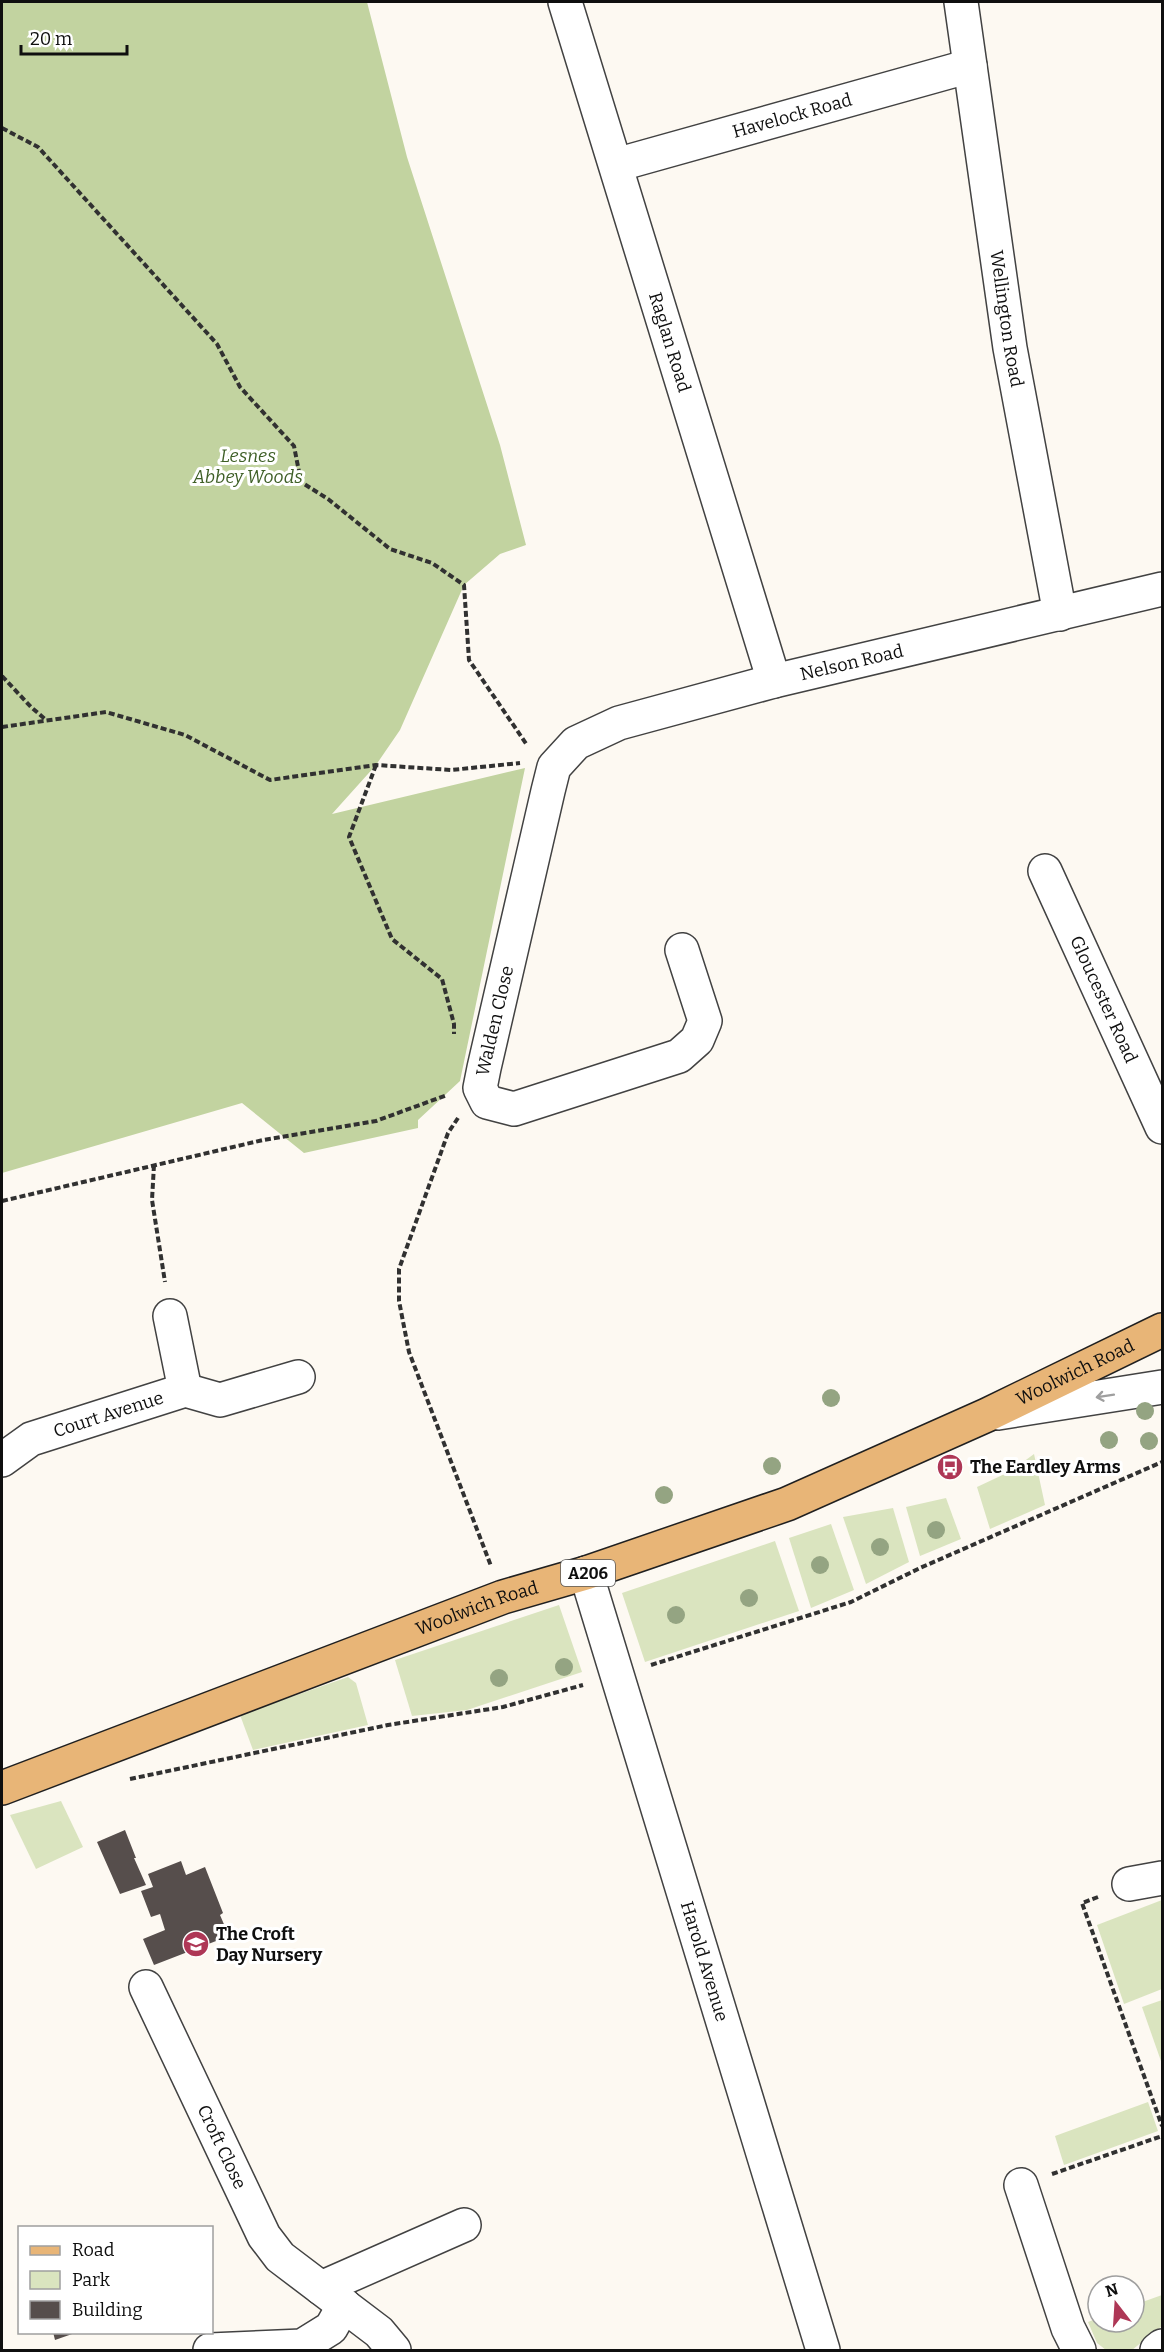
<svg xmlns="http://www.w3.org/2000/svg" width="1164" height="2352" font-family="Bitter,serif">
	<style>
		.green { fill: #dae4bf }
		.forest { fill: #c2d3a0 }
		.building { fill: #564e4c }
		.lines { fill: none; stroke-linecap: round; stroke-linejoin: round }
		.minor-casing { stroke: #424242; stroke-width: 36 }
		.major-casing { stroke: #202020; stroke-width: 36 }
		.path { stroke: #313131; stroke-width: 4; stroke-dasharray: 6 3; stroke-linecap: butt }
		.minor { stroke: #fff; stroke-width: 33 }
		.major { stroke: #e8b577; stroke-width: 33 }
		.tree { fill: #94a482 }
		.oneway { stroke: #9f9f9f }
		.labels { text-anchor: middle; dominant-baseline: central; stroke-width: 6; stroke-linejoin: round; paint-order: stroke }
		.shield { fill: #fff; stroke: #575757; stroke-width: 1.5 }
		.shield-label { font-size: 16px; font-weight: bold; fill: #0f0f0f }
		.street-label { font-size: 18px; fill: #0f0f0f; stroke: #fff }
		.park-label { font-size: 18px; font-style: italic; fill: #3e5f26; stroke: #fff }
		.poi-label { font-size: 18px; font-weight: bold; fill: #0f0f0f; stroke: #fff; text-anchor: start }
	</style>
	<rect width="100%" height="100%" fill="#fdf9f2"/>
	<g class="green">
		<path d="M1034,1454L1045,1505L990,1529L977,1487L1011,1471Z"/>
		<path d="M946,1498L961,1539L920,1556L906,1507Z"/>
		<path d="M893,1508L909,1562L866,1584L843,1517Z"/>
		<path d="M831,1524L854,1590L811,1608L789,1538Z"/>
		<path d="M775,1541L799,1611L645,1662L622,1593Z"/>
		<path d="M559,1605L582,1672L467,1710L412,1716L395,1660Z"/>
		<path d="M348,1677L356,1683L368,1725L253,1750L240,1715Z"/>
		<path d="M61,1801L83,1847L36,1869L10,1815Z"/>
		<path d="M1162,1900V1989L1124,2004L1097,1925Z"/>
		<path d="M1162,2000V2064L1142,2007Z"/>
		<path d="M1148,2102L1158,2131L1064,2165L1055,2136Z"/>
		<path d="M1162,2295V2326L1132,2350H1106L1097,2343L1088,2322L1098,2318V2322H1134V2305Z"/>
	</g>
	<path class="forest" d="M2,2H367L407,157L500,445L526,545L500,554L464,585L400,730L376,765L332,814L525,768L460,1081L418,1120V1128L304,1153L242,1103L2,1173Z"/>
	<g class="building">
		<path d="M125,1830L136,1858H134L146,1885L120,1894L97,1842Z"/>
		<path d="M181,1861L186,1875L205,1867L223,1913L220,1915L229,1936L154,1965L143,1939L165,1930L160,1914L151,1917L141,1891L153,1887L148,1874Z"/>
		<path d="M53,2332H75V2333L55,2340Z"/>
	</g>
	<g class="lines">
		<defs>
			<g id="minor">
				<path id="s1" d="M565,2L774,681"/>
				<path id="s2" d="M961,2L1010,348L1060,614"/>
				<path id="s3" d="M616,165L970,66"/>
				<path id="s4" d="M1045,871L1162,1127"/>
				<path id="s5" d="M682,950L705,1021L697,1040L679,1056L514,1109L487,1102L480,1088L484,1068L548,791L554,767L576,743L619,723L774,681L1162,589"/>
				<path d="M170,1316L185,1390"/>
				<path d="M998,1413L1162,1387"/>
				<path id="s6" d="M2,1460L31,1439L185,1390L220,1400L298,1377"/>
				<path id="s7" d="M586,1573L823,2350"/>
				<path d="M1129,1884L1162,1878"/>
				<path id="s8" d="M146,1987L264,2236L280,2257L379,2332L394,2350"/>
				<path d="M1021,2185L1068,2328L1079,2350"/>
				<path d="M321,2288L464,2225"/>
				<path d="M210,2350L302,2346L331,2328L344,2305"/>
				<path d="M1157,2350L1162,2346"/>
			</g>
			<g id="major">
				<path id="s9" d="M2,1788L503,1597L586,1573L787,1504L987,1415L1162,1330"/>
			</g>
		</defs>
		<use href="#minor" class="minor-casing"/>
		<use href="#major" class="major-casing"/>
		<g class="path">
			<path d="M2,128L38,147L217,344L240,387L294,446L301,482L328,499L390,549L432,563L464,585L469,660L527,745"/>
			<path d="M2,676L31,707L45,719"/>
			<path d="M2,727L106,712L185,735L270,780L376,765L451,770L520,763"/>
			<path d="M376,765L349,837L392,939L442,979L454,1024V1034"/>
			<path d="M458,1118L448,1133L399,1269V1301L409,1352L491,1566"/>
			<path d="M154,1165L152,1200L165,1282"/>
			<path d="M2,1201L263,1140L376,1121L447,1095"/>
			<path d="M651,1665L851,1602L920,1568L1162,1462"/>
			<path d="M130,1779L388,1725L503,1707L583,1685"/>
			<path d="M1098,1897L1082,1903L1162,2126"/>
			<path d="M1052,2174L1162,2136"/>
		</g>
		<use href="#minor" class="minor"/>
		<use href="#major" class="major"/>
	</g>
	<g class="tree">
		<circle cx="831" cy="1398" r="9"/>
		<circle cx="1145" cy="1411" r="9"/>
		<circle cx="1109" cy="1440" r="9"/>
		<circle cx="1149" cy="1441" r="9"/>
		<circle cx="772" cy="1466" r="9"/>
		<circle cx="664" cy="1495" r="9"/>
		<circle cx="936" cy="1530" r="9"/>
		<circle cx="880" cy="1547" r="9"/>
		<circle cx="820" cy="1565" r="9"/>
		<circle cx="749" cy="1598" r="9"/>
		<circle cx="676" cy="1615" r="9"/>
		<circle cx="564" cy="1667" r="9"/>
		<circle cx="499" cy="1678" r="9"/>
	</g>
	<defs><path id="oneway-shaft" d="M-6 0H5M1.5-3L5.5 0L1.5 3" fill="none" stroke-width="1.6" stroke-linecap="round" stroke-linejoin="round" transform="scale(1.5)"/></defs>
	<use class="oneway" href="#oneway-shaft" transform="translate(1105 1396) rotate(171)"/>
	<defs>
		<symbol id="bus-disc" viewBox="-11 -11 22 22"><circle r="9.5" fill="#ae3756" stroke="#fff"/><path d="M-5-6H5V4H4V6H2V4H-2V6H-4V4H-5ZM-3.5-4V0h7V-4ZM-3.5 1.2v1.5H-2V1.2ZM2 1.2v1.5H3.5V1.2Z" fill="#fff"/></symbol>
		<symbol id="school-disc" viewBox="-11 -11 22 22"><circle r="9.5" fill="#ae3756" stroke="#fff"/><path d="M0-5L7-2L0 1L-7-2ZM-4 1L0 2.5L4 1V4Q0 6-4 4Z" fill="#fff"/></symbol>
	</defs>
	<g fill-rule="evenodd">
		<use href="#bus-disc" x="935" y="1452" width="30" height="30"/>
		<use href="#school-disc" x="181" y="1929" width="30" height="30"/>
	</g>
	<g class="labels">
		<rect class="shield" x="561" y="1560" width="54" height="26" rx="4.5"/>
		<g class="shield-label">
			<text x="588" y="1573">A206</text>
		</g>
		<g class="street-label">
			<text stroke="none"><textPath href="#s3" startOffset="183">Havelock Road</textPath></text>
			<text stroke="none"><textPath href="#s2" startOffset="320">Wellington Road</textPath></text>
			<text stroke="none"><textPath href="#s1" startOffset="356">Raglan Road</textPath></text>
			<text stroke="none"><textPath href="#s5" startOffset="986">Nelson Road</textPath></text>
			<text stroke="none"><textPath href="#s4" startOffset="141">Gloucester Road</textPath></text>
			<text stroke="none"><textPath href="#s5" startOffset="405">Walden Close</textPath></text>
			<text stroke="none"><textPath href="#s9" startOffset="1152">Woolwich Road</textPath></text>
			<text stroke="none"><textPath href="#s6" startOffset="117">Court Avenue</textPath></text>
			<text stroke="none"><textPath href="#s9" startOffset="508">Woolwich Road</textPath></text>
			<text stroke="none"><textPath href="#s7" startOffset="406">Harold Avenue</textPath></text>
			<text stroke="none"><textPath href="#s8" startOffset="177">Croft Close</textPath></text>
		</g>
		<g class="park-label">
			<text x="248" y="456">Lesnes<tspan x="248" dy="21">Abbey Woods</tspan></text>
		</g>
		<g class="poi-label">
			<text x="970" y="1467">The Eardley Arms</text>
			<text x="216" y="1934">The Croft<tspan x="216" dy="21">Day Nursery</tspan></text>
		</g>
	</g>
	<rect width="1164" height="2352" fill="none" stroke="#0f0f0f" stroke-width="6"/>
	<rect x="18" y="2226" width="195" height="108" fill="#ffffff" stroke="#9f9f9f" stroke-width="1.5"/>
	<rect x="30" y="2246" width="30" height="9" fill="#e8b577" stroke="#9f9f9f" stroke-width="1.5"/>
	<text x="72" y="2256" font-size="18" fill="#0f0f0f">Road</text>
	<rect x="30" y="2271" width="30" height="18" fill="#dae4bf" stroke="#9f9f9f" stroke-width="1.5"/>
	<text x="72" y="2286" font-size="18" fill="#0f0f0f">Park</text>
	<rect x="30" y="2301" width="30" height="18" fill="#564e4c" stroke="#9f9f9f" stroke-width="1.5"/>
	<text x="72" y="2316" font-size="18" fill="#0f0f0f">Building</text>
	<g transform="translate(1116 2304) rotate(343)"><circle r="28" fill="#ffffff" stroke="#9f9f9f" stroke-width="1.5"/>
	<path d="M0-4.5L10 22L0 15L-10 22Z" fill="#ae3756"/>
	<text y="-9" font-size="16" font-weight="bold" text-anchor="middle" fill="#0f0f0f">N</text>
	</g>
	<path d="M21 45v9h106v-9" fill="none" stroke="#0f0f0f" stroke-width="3"/>
	<text x="30" y="45" font-size="18" fill="#0f0f0f" stroke="#ffffff" stroke-width="4.5" paint-order="stroke">20 m</text>
</svg>
